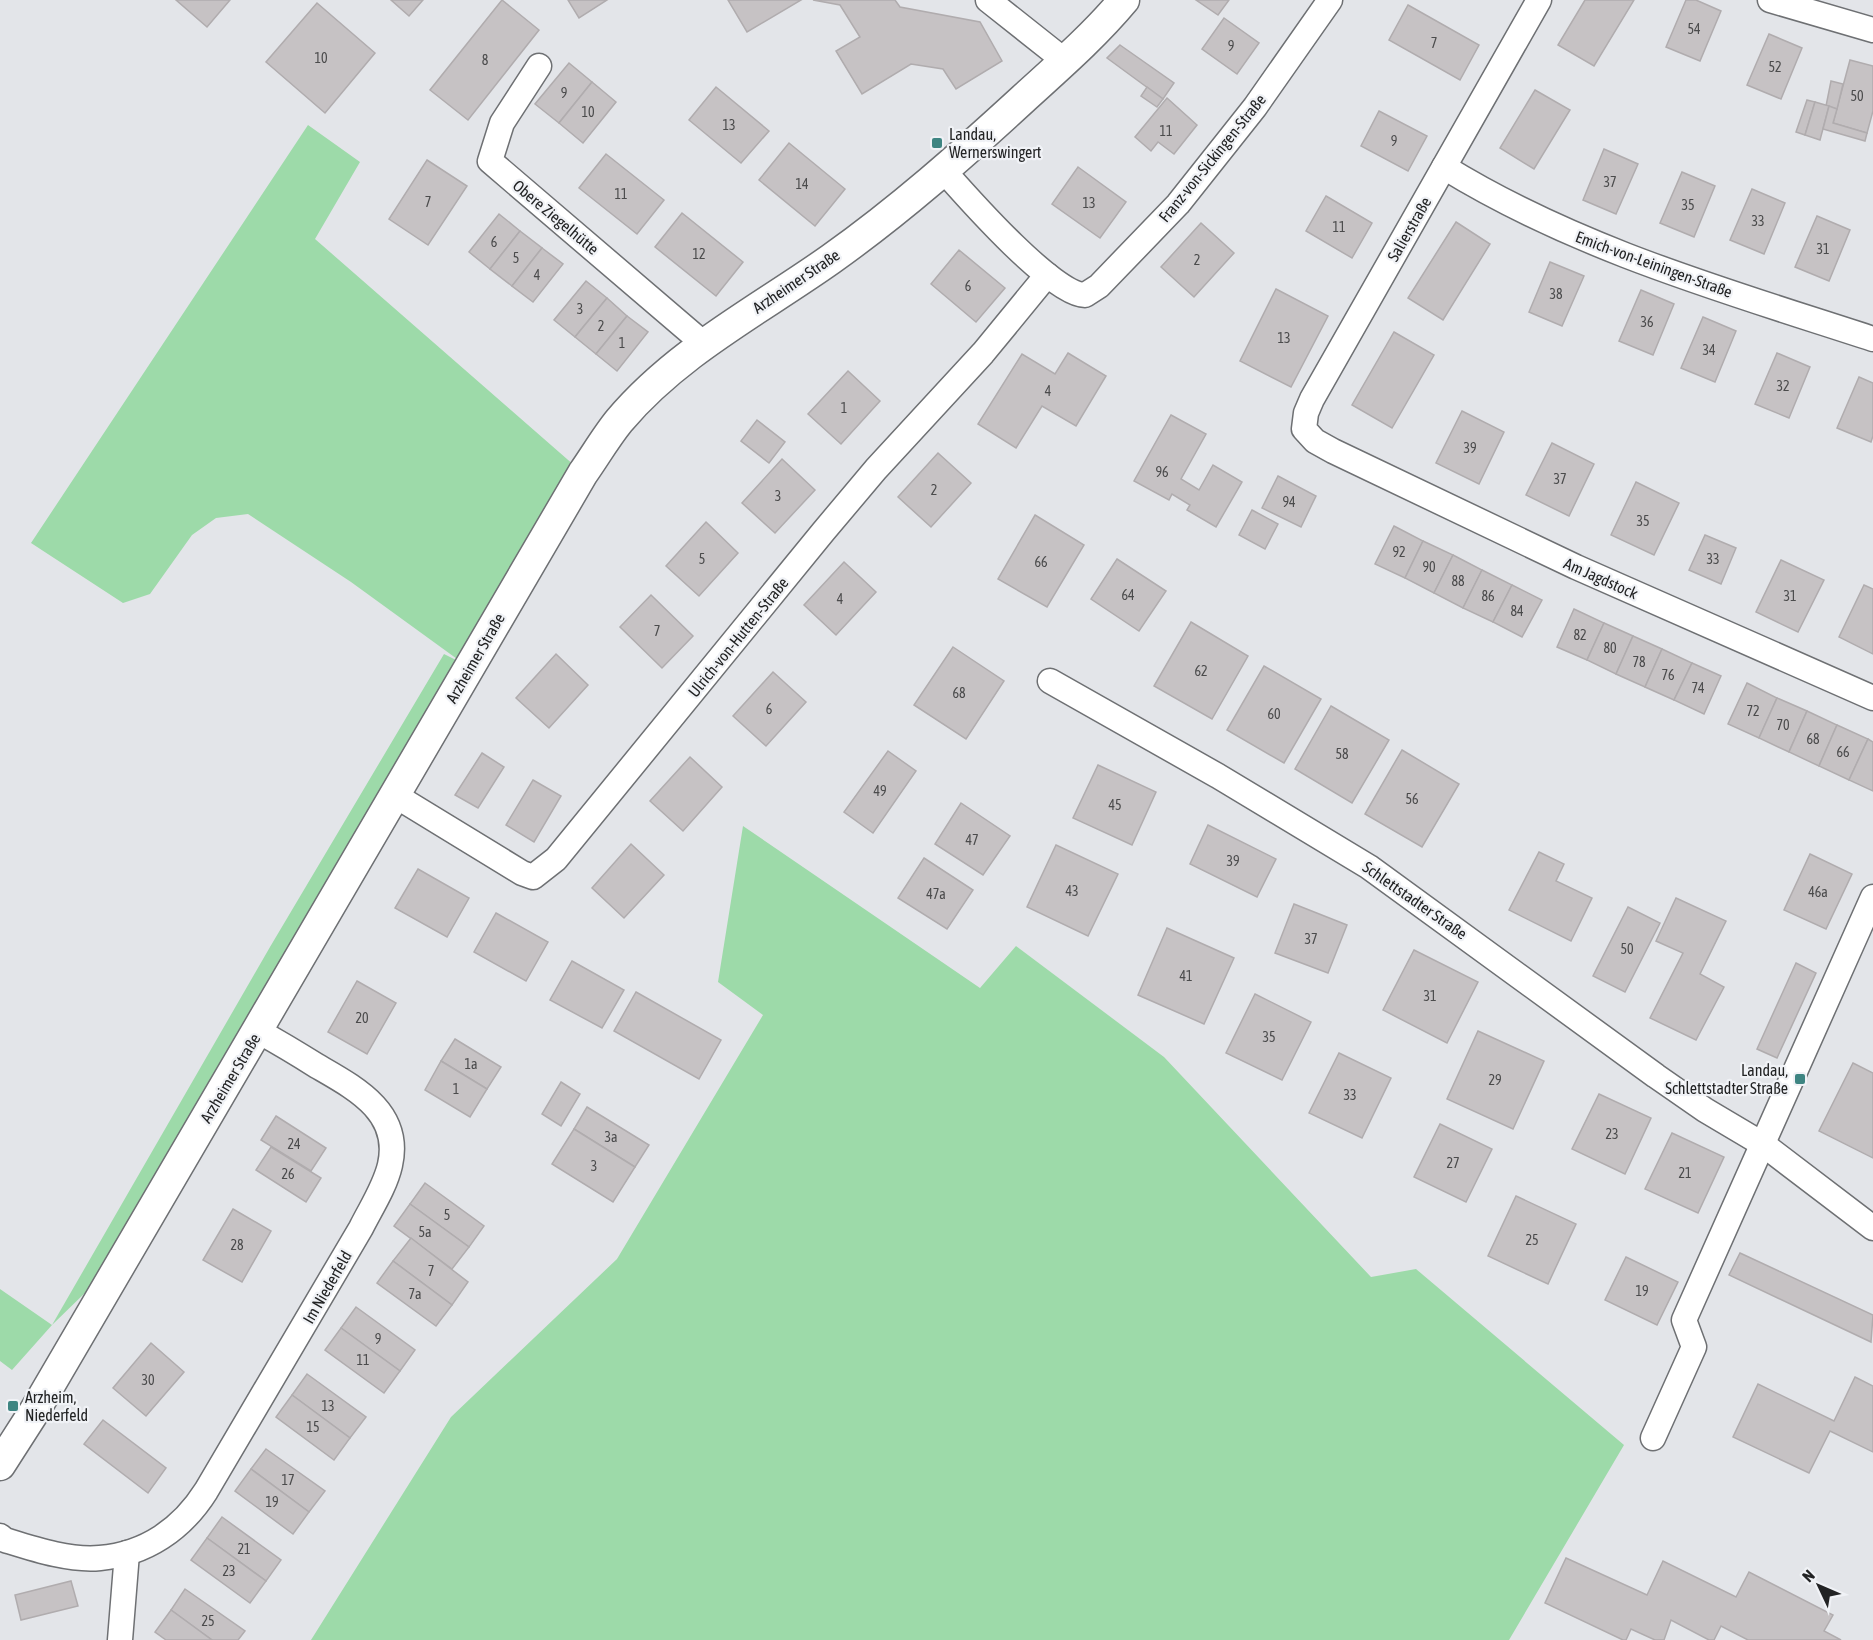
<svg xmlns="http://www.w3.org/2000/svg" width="1873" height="1640" font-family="'Asap Condensed',sans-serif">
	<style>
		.green { fill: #9ddaa9 }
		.building { fill: #c6c2c4; stroke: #b0acae; stroke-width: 1.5 }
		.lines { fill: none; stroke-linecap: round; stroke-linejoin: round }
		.minor-casing { stroke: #6e7073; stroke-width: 27 }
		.tertiary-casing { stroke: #6e7073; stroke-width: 33 }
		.minor { stroke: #fff; stroke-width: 24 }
		.tertiary { stroke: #fff; stroke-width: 30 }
		.poi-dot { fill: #3e8582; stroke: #f0f2f6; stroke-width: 2 }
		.labels { text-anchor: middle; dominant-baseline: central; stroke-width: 4.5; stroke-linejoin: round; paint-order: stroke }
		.number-label { font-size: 14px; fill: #4b4b4c }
		.poi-label { font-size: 16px; fill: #222324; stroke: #f0f2f6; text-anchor: start }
		.street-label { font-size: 16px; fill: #222324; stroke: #f0f2f6 }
	</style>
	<rect width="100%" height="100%" fill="#e3e5e9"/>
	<g class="green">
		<path d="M308,125L360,162L315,239L583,473L125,1254L52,1325L12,1370L0,1361V1289L52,1325L270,947L444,654L464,664L351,582L248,514L216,518L192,535L150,594L123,603L31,543Z"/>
		<path d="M743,826L980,988L1016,946L1164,1057L1371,1277L1416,1269L1624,1445L1509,1640H311L451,1417L617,1259L763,1015L718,982Z"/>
	</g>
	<g class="building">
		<path d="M176,0H230L207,27Z"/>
		<path d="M391,0H423L409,16Z"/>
		<path d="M502,0L539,30L468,120L430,90Z"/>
		<path d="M568,0H607L579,18Z"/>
		<path d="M728,0H801L747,32Z"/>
		<path d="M813,0H895L900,7L980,22L1002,61L956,89L943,69L911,64L862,94L836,51L860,37L840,5Z"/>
		<path d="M1196,0H1229L1218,15Z"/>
		<path d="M1585,0H1634L1594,66L1558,45Z"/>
		<path d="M1686,0H1696L1721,11L1700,61L1666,47Z"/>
		<path d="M317,3L375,53L325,113L266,62Z"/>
		<path d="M1408,5L1479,45L1460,80L1389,40Z"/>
		<path d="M1224,18L1259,43L1237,74L1202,49Z"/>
		<path d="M1769,34L1802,48L1781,99L1747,85Z"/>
		<path d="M1120,45L1174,83L1163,99L1107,58Z"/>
		<path d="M1850,60L1873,66V111L1867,133L1833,123Z"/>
		<path d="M569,63L592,82L559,123L535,104Z"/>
		<path d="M1831,81L1843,84L1837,109L1826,106Z"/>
		<path d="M592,82L616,102L583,143L559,123Z"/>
		<path d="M716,87L769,131L741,163L689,120Z"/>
		<path d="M1147,87L1163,99L1157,107L1141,96Z"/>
		<path d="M1535,90L1570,110L1534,169L1500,148Z"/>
		<path d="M1167,98L1197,125L1174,154L1158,142L1151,151L1135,137Z"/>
		<path d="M1807,100L1815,102L1805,135L1796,132Z"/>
		<path d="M1815,102L1829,106L1820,140L1805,135Z"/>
		<path d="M1829,106L1837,109L1833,123L1867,133L1865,141L1823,129Z"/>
		<path d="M1379,111L1427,136L1408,171L1361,146Z"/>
		<path d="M789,143L845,189L815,226L759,180Z"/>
		<path d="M1604,149L1638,164L1616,214L1583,200Z"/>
		<path d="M606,154L664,200L637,234L579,188Z"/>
		<path d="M427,160L467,186L428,245L389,219Z"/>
		<path d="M1078,167L1126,202L1100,238L1052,204Z"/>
		<path d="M1682,172L1715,186L1694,237L1660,223Z"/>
		<path d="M1752,189L1785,203L1764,254L1730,240Z"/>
		<path d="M1326,196L1372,223L1352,258L1306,231Z"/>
		<path d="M682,213L743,262L716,296L655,247Z"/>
		<path d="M499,214L520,231L490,269L469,252Z"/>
		<path d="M1817,216L1850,230L1829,281L1795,267Z"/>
		<path d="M1456,222L1490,244L1443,320L1408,298Z"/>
		<path d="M1201,223L1234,253L1194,297L1161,267Z"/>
		<path d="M520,231L542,248L512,286L490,269Z"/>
		<path d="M542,248L563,264L533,302L512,286Z"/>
		<path d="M959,250L1005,288L976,322L931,284Z"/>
		<path d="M1550,262L1584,276L1562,326L1529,312Z"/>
		<path d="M586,281L607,298L575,337L554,320Z"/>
		<path d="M1276,289L1328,316L1291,387L1240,361Z"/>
		<path d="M1641,290L1674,304L1653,355L1619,341Z"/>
		<path d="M607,298L627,316L596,354L575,337Z"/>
		<path d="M627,316L648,332L617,371L596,354Z"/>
		<path d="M1703,317L1736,331L1715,382L1681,368Z"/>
		<path d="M1394,332L1434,355L1392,428L1352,405Z"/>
		<path d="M1068,353L1106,376L1076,426L1042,406L1016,448L978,424L1022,354L1055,374Z"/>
		<path d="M1777,353L1810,367L1789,418L1755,404Z"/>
		<path d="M848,371L880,401L841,444L808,414Z"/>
		<path d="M1859,377L1873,383V436L1871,442L1837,428Z"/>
		<path d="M1462,411L1504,432L1479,484L1436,463Z"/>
		<path d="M1171,415L1206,434L1181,479L1199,490L1213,465L1242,482L1216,527L1187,510L1190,505L1172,494L1169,500L1134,481Z"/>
		<path d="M757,420L785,442L769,463L741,441Z"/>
		<path d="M1552,443L1594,464L1569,516L1526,495Z"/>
		<path d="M938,453L971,483L931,527L898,497Z"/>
		<path d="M782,459L815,490L775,533L742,503Z"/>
		<path d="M1278,476L1316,496L1301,527L1262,508Z"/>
		<path d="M1636,482L1679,503L1654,555L1611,535Z"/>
		<path d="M1252,510L1278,524L1265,549L1239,535Z"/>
		<path d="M1035,515L1084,545L1047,607L998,579Z"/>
		<path d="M706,522L738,553L699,596L666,566Z"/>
		<path d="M1394,526L1423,541L1405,578L1375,564Z"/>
		<path d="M1705,535L1736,548L1721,584L1689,570Z"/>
		<path d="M1423,541L1453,555L1434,593L1405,578Z"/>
		<path d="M1453,555L1482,570L1463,608L1434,593Z"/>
		<path d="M1117,559L1166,591L1139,631L1091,599Z"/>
		<path d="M1781,560L1824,580L1798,632L1756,612Z"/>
		<path d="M844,562L876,592L836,635L804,605Z"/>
		<path d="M1482,570L1512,585L1493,622L1463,608Z"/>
		<path d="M1512,585L1542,600L1522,637L1493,622Z"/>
		<path d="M1864,585L1873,589V654L1839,637Z"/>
		<path d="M651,595L693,636L662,668L620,627Z"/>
		<path d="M1574,609L1604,623L1587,660L1557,647Z"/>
		<path d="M1191,622L1248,656L1212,719L1154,686Z"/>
		<path d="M1604,623L1633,636L1616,674L1587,660Z"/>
		<path d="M1633,636L1662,649L1645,687L1616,674Z"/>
		<path d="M953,647L1004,681L966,739L914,705Z"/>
		<path d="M1662,649L1692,663L1674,700L1645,687Z"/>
		<path d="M556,654L588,685L549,728L516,698Z"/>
		<path d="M1692,663L1721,676L1704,714L1674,700Z"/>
		<path d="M1264,666L1321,699L1284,763L1227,730Z"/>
		<path d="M773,672L806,702L766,746L733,716Z"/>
		<path d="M1747,683L1777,698L1759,738L1728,724Z"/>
		<path d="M1777,698L1807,711L1789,752L1759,738Z"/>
		<path d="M1331,706L1389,740L1352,803L1295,769Z"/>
		<path d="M1807,711L1837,725L1819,766L1789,752Z"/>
		<path d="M1837,725L1868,739L1849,780L1819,766Z"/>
		<path d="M1868,739L1873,742V791L1849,780Z"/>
		<path d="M1402,750L1459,784L1422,847L1365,814Z"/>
		<path d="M888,751L916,771L873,833L844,812Z"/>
		<path d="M482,753L504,767L478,808L455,795Z"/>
		<path d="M690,757L722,787L683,831L650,801Z"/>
		<path d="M1098,765L1156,792L1132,845L1073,818Z"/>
		<path d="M533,780L561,796L534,842L506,825Z"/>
		<path d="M961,803L1010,836L983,875L935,844Z"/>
		<path d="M1208,825L1276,859L1257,897L1190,864Z"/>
		<path d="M631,844L664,875L624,918L592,888Z"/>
		<path d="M1056,845L1118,874L1088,936L1027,907Z"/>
		<path d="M1539,852L1564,864L1556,881L1592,898L1571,941L1509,910Z"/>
		<path d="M1810,854L1852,874L1826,929L1784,910Z"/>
		<path d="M924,858L973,890L947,929L898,898Z"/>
		<path d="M418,869L469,898L447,937L395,908Z"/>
		<path d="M1676,898L1726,921L1700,974L1724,987L1696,1040L1650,1018L1683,953L1656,941Z"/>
		<path d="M1294,904L1347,925L1328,973L1275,953Z"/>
		<path d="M1628,907L1660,923L1625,992L1593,976Z"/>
		<path d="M496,913L548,942L526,981L474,952Z"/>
		<path d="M1167,928L1234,958L1204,1024L1138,995Z"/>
		<path d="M1414,950L1478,982L1447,1043L1383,1010Z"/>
		<path d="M572,961L624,990L602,1028L550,1000Z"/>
		<path d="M1796,963L1816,973L1777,1058L1757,1049Z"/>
		<path d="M357,981L396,1003L367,1054L328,1032Z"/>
		<path d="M636,992L721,1040L699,1079L614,1031Z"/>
		<path d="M1255,994L1311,1022L1282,1080L1226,1053Z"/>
		<path d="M1478,1031L1544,1061L1513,1129L1447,1099Z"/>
		<path d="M455,1039L501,1067L487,1089L441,1061Z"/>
		<path d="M1339,1053L1391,1078L1362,1138L1309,1113Z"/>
		<path d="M441,1061L487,1089L470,1117L425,1090Z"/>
		<path d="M1853,1063L1873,1073V1158L1819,1131Z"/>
		<path d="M561,1082L580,1094L561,1126L542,1114Z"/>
		<path d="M1599,1094L1651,1118L1625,1174L1572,1149Z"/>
		<path d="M587,1107L649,1145L635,1167L574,1129Z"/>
		<path d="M276,1116L326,1148L311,1171L261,1140Z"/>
		<path d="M1440,1124L1492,1149L1466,1202L1414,1177Z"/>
		<path d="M574,1129L635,1167L613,1202L552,1164Z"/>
		<path d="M1672,1133L1724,1157L1698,1213L1645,1189Z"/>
		<path d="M271,1147L321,1178L306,1202L256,1170Z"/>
		<path d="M425,1183L484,1226L469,1247L410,1204Z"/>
		<path d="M1516,1196L1576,1224L1548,1284L1488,1256Z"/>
		<path d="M410,1204L469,1247L452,1269L394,1226Z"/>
		<path d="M233,1209L271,1231L242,1282L203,1260Z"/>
		<path d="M411,1238L468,1282L452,1305L393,1261Z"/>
		<path d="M1740,1253L1873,1315L1871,1342L1729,1275Z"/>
		<path d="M1626,1257L1678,1282L1657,1325L1605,1300Z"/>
		<path d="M393,1261L452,1305L436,1326L377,1283Z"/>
		<path d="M356,1307L415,1350L400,1371L341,1328Z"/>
		<path d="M341,1328L400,1371L384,1393L325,1350Z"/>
		<path d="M151,1343L184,1372L146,1416L113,1388Z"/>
		<path d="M307,1374L366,1417L350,1438L292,1395Z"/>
		<path d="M1855,1377L1873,1386V1452L1830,1431L1809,1473L1733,1437L1758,1384L1834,1421Z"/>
		<path d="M292,1395L350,1438L334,1460L276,1417Z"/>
		<path d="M103,1420L166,1468L148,1493L84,1444Z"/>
		<path d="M266,1449L325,1491L309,1512L251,1469Z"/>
		<path d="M251,1469L309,1512L293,1534L235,1491Z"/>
		<path d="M222,1517L281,1560L266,1581L207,1538Z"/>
		<path d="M207,1538L266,1581L250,1603L191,1560Z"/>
		<path d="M1566,1558L1647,1595L1663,1561L1736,1597L1749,1572L1833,1615L1824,1631L1841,1640H1748L1721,1626L1714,1640H1709L1671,1620L1664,1640H1655L1631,1629L1626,1640H1623L1545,1603Z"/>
		<path d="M71,1581L78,1606L21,1620L15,1595Z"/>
		<path d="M185,1589L245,1631L238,1640H212L171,1610Z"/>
		<path d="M171,1610L212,1640H166L155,1632Z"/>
	</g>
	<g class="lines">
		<defs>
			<g id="minor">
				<path d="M988,0L1065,61"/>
				<path d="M1539,0L1312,399L1306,413L1304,429L1315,441L1333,451L1576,567L1873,698"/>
				<path d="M1770,0L1873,30"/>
				<path d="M539,66L502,123L490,161L704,344"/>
				<path d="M1444,167C1577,249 1726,291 1873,339"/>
				<path d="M944,171C967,197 1053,295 1085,295L1099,286L1178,204L1255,107L1330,0"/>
				<path d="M1050,681L1218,776L1369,867L1656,1076L1705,1110L1764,1145L1873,1228"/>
				<path d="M396,796L522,873L533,877L556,859L823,532L876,469L983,353L1047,275"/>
				<path d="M1653,1438L1694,1347L1684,1320L1873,897"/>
				<path d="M0,1536L5,1540C34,1549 70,1561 100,1558C146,1554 182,1529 206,1491L361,1228C371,1208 385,1187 390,1165C402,1112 355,1088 317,1066C298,1054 278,1042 258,1031"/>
				<path d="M120,1640L127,1553"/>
			</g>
			<path id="tertiary" d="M0,1465L34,1412L583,473C595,456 606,437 619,421C677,352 759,310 831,259C900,210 962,155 1023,99C1057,68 1094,36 1124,0"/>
		</defs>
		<use href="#minor" class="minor-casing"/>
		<use href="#tertiary" class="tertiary-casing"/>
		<use href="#minor" class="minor"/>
		<use href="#tertiary" class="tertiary"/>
	</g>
	<g class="poi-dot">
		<rect x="931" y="137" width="12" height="12" rx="3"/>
		<rect x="1794" y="1073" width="12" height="12" rx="3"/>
		<rect x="7" y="1400" width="12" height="12" rx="3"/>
	</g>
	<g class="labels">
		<g class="number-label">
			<text x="1694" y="29">54</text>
			<text x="1434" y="43">7</text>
			<text x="1231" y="46">9</text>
			<text x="321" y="58">10</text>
			<text x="485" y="60">8</text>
			<text x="1775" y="67">52</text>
			<text x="564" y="93">9</text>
			<text x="1857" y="96">50</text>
			<text x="588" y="112">10</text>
			<text x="729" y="125">13</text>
			<text x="1166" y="131">11</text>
			<text x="1394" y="141">9</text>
			<text x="1610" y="182">37</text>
			<text x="802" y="184">14</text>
			<text x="621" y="194">11</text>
			<text x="428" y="202">7</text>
			<text x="1089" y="203">13</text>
			<text x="1688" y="205">35</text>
			<text x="1758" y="221">33</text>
			<text x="1339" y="227">11</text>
			<text x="494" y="242">6</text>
			<text x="1823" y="249">31</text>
			<text x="699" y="254">12</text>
			<text x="516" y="258">5</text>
			<text x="1197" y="260">2</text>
			<text x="537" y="275">4</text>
			<text x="968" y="286">6</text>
			<text x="1556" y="294">38</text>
			<text x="580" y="309">3</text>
			<text x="1647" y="322">36</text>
			<text x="601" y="326">2</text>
			<text x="1284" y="338">13</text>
			<text x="622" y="343">1</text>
			<text x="1709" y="350">34</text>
			<text x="1783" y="386">32</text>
			<text x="1048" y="391">4</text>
			<text x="844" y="408">1</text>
			<text x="1470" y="448">39</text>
			<text x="1162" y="472">96</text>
			<text x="1560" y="479">37</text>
			<text x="934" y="490">2</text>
			<text x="778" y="496">3</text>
			<text x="1289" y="502">94</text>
			<text x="1643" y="521">35</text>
			<text x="1399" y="552">92</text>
			<text x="702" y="559">5</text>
			<text x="1713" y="559">33</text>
			<text x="1041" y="562">66</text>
			<text x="1429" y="567">90</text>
			<text x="1458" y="581">88</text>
			<text x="1128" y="595">64</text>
			<text x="1488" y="596">86</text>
			<text x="1790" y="596">31</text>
			<text x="840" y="599">4</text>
			<text x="1517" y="611">84</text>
			<text x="657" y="631">7</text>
			<text x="1580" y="635">82</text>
			<text x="1610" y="648">80</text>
			<text x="1639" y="662">78</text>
			<text x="1201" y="671">62</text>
			<text x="1668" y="675">76</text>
			<text x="1698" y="688">74</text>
			<text x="959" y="693">68</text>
			<text x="769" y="709">6</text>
			<text x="1753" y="711">72</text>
			<text x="1274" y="714">60</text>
			<text x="1783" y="725">70</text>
			<text x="1813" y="739">68</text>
			<text x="1843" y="752">66</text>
			<text x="1342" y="754">58</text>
			<text x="880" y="791">49</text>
			<text x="1412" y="799">56</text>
			<text x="1115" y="805">45</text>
			<text x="972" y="840">47</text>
			<text x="1233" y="861">39</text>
			<text x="1072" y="891">43</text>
			<text x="1818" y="892">46a</text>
			<text x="936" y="894">47a</text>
			<text x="1311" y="939">37</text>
			<text x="1627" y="949">50</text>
			<text x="1186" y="976">41</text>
			<text x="1430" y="996">31</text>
			<text x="362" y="1018">20</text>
			<text x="1269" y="1037">35</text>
			<text x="471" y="1064">1a</text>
			<text x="1495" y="1080">29</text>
			<text x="456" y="1089">1</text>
			<text x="1350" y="1095">33</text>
			<text x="1612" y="1134">23</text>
			<text x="611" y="1137">3a</text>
			<text x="294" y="1144">24</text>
			<text x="1453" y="1163">27</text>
			<text x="594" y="1166">3</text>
			<text x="1685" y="1173">21</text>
			<text x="288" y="1174">26</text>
			<text x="447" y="1215">5</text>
			<text x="425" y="1232">5a</text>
			<text x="1532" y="1240">25</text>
			<text x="237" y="1245">28</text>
			<text x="431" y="1271">7</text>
			<text x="1642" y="1291">19</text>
			<text x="415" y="1294">7a</text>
			<text x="378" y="1339">9</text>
			<text x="363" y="1360">11</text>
			<text x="148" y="1380">30</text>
			<text x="328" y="1406">13</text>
			<text x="313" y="1427">15</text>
			<text x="288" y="1480">17</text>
			<text x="272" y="1502">19</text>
			<text x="244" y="1549">21</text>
			<text x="229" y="1571">23</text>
			<text x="208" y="1621">25</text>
		</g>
		<g class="poi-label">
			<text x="949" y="134">Landau,<tspan x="949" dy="18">Wernerswingert</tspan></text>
			<text x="1788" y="1070" text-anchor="end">Landau,<tspan x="1788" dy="18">Schlettstadter Straße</tspan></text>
			<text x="25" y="1397">Arzheim,<tspan x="25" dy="18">Niederfeld</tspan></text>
		</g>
		<g class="street-label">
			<text transform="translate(1212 158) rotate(-51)">Franz-von-Sickingen-Straße</text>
			<text transform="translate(556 217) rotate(40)">Obere Ziegelhütte</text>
			<text transform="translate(1409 229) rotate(-60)">Salierstraße</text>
			<text transform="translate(1654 264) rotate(20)">Emich-von-Leiningen-Straße</text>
			<text transform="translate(796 281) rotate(-34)">Arzheimer Straße</text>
			<text transform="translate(1601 578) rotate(24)">Am Jagdstock</text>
			<text transform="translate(738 637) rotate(-51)">Ulrich-von-Hutten-Straße</text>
			<text transform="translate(475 658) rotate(-60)">Arzheimer Straße</text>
			<text transform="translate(1415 900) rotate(35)">Schlettstadter Straße</text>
			<text transform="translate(230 1078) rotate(-59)">Arzheimer Straße</text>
			<text transform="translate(327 1287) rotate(-60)">Im Niederfeld</text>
		</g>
	</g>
	<g transform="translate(1819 1586) rotate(314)" stroke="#f0f2f6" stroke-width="4.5" paint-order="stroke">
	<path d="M0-4.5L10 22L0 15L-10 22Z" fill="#222324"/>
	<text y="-9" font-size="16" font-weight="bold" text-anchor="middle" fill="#222324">N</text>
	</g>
</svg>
